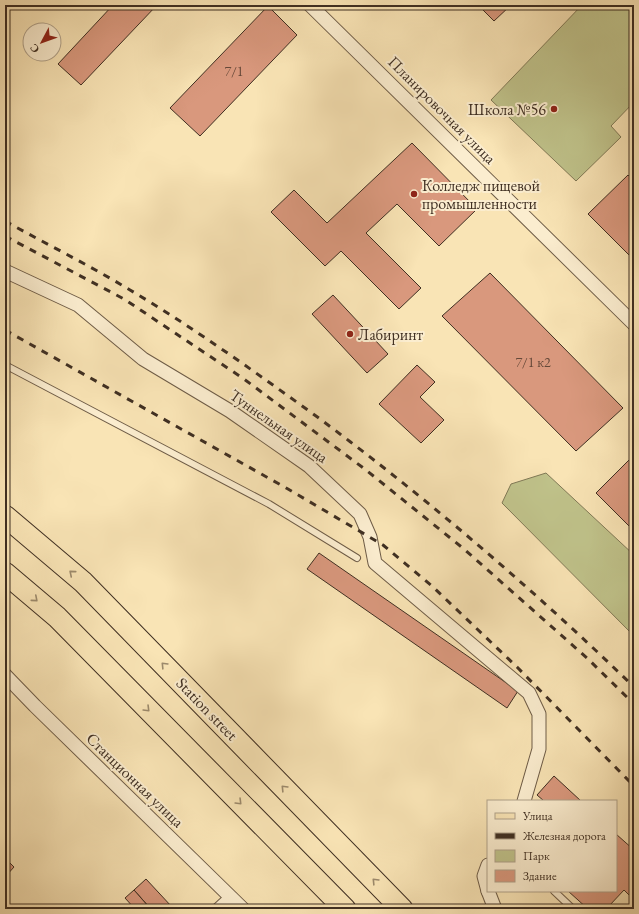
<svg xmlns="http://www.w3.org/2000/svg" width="639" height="914" font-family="'EB Garamond',serif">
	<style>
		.green { fill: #c0c38b; stroke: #807956 }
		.building { fill: #d9987d; stroke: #3f2f22 }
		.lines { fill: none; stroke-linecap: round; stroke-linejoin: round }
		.lane-casing { stroke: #6e5c47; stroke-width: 8 }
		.street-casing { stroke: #6e5c47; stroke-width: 15 }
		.primary-casing { stroke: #3f2f22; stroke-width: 23 }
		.lane { stroke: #fbedcf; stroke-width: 6 }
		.street { stroke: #fbedcf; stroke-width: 13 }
		.primary { stroke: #f9e4b5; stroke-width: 21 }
		.rail { stroke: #3f2f22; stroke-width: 3; stroke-dasharray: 7 7; stroke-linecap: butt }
		.oneway { stroke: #9c8a6c }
		.poi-dot { fill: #8f2418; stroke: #fbedcf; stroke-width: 1.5 }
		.labels { text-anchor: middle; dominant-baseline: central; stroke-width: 4; stroke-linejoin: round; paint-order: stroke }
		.number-label { font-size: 14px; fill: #664939 }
		.poi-label { font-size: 16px; fill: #3f2f22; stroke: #fbedcf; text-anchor: start }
		.street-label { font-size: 16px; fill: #3f2f22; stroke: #fbedcf }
	</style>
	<rect width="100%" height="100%" fill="#f9e4b5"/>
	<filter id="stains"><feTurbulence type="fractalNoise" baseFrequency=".005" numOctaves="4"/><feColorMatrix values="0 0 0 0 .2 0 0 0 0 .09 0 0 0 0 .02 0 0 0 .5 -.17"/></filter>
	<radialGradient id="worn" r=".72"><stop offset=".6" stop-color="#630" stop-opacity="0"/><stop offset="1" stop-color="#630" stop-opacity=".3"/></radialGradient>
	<g class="green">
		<path d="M582,5H634V102L611,126L621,137L576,181L491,100Z"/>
		<path d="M546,473L634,555V636L502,503L511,484Z"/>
	</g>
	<g class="building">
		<path d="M113,5H157L81,85L58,64Z"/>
		<path d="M478,5H511L494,21Z"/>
		<path d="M268,6L297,35L200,136L170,108Z"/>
		<path d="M412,143L477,209L439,246L397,204L366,233L421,288L399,309L341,251L325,266L271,212L294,190L327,223Z"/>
		<path d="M628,175L634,181V260L588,214Z"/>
		<path d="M490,273L623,408L576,451L442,316Z"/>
		<path d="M333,295L388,354L367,373L312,314Z"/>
		<path d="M417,365L435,382L420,397L444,420L421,443L379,404Z"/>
		<path d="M634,455V531L596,493Z"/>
		<path d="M319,553L518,691L507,708L307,569Z"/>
		<path d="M554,776L581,801H544L537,795Z"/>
		<path d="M616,834L634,850V900L624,890L609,906L612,909H588L568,891H616Z"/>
		<path d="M5,858L14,867L5,877Z"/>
		<path d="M146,879L172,907L170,909H151L134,890Z"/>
		<path d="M134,890L148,906L144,909H135L125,898Z"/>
	</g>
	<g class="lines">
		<defs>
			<g id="lane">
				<path d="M5,365L269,504L357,558"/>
				<path d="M554,891L573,909"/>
			</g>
			<g id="street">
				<path d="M310,5L634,324"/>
				<path d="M5,271L78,305L143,359L230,411L309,466L360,514L370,537L375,563L529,693L539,714V749L524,801"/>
				<path d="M5,675L35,706L243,909"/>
				<path d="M488,865L484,876L488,891"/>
				<path d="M488,891L495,909"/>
				<path d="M219,909L231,898"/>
			</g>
			<g id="primary">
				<path d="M5,516L83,582L402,909"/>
				<path d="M5,573L57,617L345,909"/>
			</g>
		</defs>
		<use href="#lane" class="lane-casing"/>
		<use href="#street" class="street-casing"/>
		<use href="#primary" class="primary-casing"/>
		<use href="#lane" class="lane"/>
		<use href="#street" class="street"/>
		<use href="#primary" class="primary"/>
		<g class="rail">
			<path d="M5,221C46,244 89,265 130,290C194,328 255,372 316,416C428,499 534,590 634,687"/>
			<path d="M5,236L124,299L244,379L366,470L464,549L587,658L634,704"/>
			<path d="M5,330L288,489L383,545L432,586L517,667L634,786"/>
		</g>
	</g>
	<defs><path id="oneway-chevron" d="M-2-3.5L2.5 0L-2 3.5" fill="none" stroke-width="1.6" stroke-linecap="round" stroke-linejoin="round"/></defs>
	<g class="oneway">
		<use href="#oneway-chevron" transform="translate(72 573) rotate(-140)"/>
		<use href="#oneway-chevron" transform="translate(35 599) rotate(41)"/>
		<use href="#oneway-chevron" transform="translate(164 665) rotate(-134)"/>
		<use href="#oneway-chevron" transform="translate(147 709) rotate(45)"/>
		<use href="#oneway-chevron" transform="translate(284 788) rotate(-134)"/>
		<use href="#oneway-chevron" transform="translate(239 802) rotate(45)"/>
		<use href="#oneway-chevron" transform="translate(375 881) rotate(-134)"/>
	</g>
	<g class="poi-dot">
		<circle cx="554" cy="109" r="4"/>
		<circle cx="414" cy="194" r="4"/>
		<circle cx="350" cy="334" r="4"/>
	</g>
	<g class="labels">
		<g class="number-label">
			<text x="234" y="71">7/1</text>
			<text x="533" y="362">7/1 к2</text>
		</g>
		<g class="poi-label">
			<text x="546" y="109" text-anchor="end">Школа №56</text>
			<text x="422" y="185">Колледж пищевой<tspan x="422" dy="18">промышленности</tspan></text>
			<text x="358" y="334">Лабиринт</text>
		</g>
		<g class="street-label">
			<text transform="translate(442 110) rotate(45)">Планировочная улица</text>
			<text transform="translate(279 426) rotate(35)">Туннельная улица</text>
			<text transform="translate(207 709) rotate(46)">Station street</text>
			<text transform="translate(135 780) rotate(44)">Станционная улица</text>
		</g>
	</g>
	<rect width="639" height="914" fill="none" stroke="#f9e4b5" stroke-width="20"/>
	<rect x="6" y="6" width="627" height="902" fill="none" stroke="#3f2f22" stroke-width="2"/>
	<rect x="10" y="10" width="619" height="894" fill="none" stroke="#3f2f22"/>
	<rect x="487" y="800" width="130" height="92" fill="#fbedcf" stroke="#b0a18a"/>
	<rect x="495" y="813" width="20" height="6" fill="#f9e4b5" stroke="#b0a18a"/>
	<text x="523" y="820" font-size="12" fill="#3f2f22">Улица</text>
	<rect x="495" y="833" width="20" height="6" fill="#3f2f22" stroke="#b0a18a"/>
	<text x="523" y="840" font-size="12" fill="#3f2f22">Железная дорога</text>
	<rect x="495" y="850" width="20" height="12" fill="#c0c38b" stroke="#b0a18a"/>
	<text x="523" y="860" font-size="12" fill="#3f2f22">Парк</text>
	<rect x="495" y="870" width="20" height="12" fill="#d9987d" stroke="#b0a18a"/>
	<text x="523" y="880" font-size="12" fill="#3f2f22">Здание</text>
	<g transform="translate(42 42) rotate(229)"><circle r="19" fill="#fbedcf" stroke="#b0a18a"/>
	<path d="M0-3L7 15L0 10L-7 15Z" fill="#8f2418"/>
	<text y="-6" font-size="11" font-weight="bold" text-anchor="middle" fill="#3f2f22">С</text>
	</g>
	<rect width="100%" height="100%" filter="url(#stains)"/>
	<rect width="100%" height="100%" fill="url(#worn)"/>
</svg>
